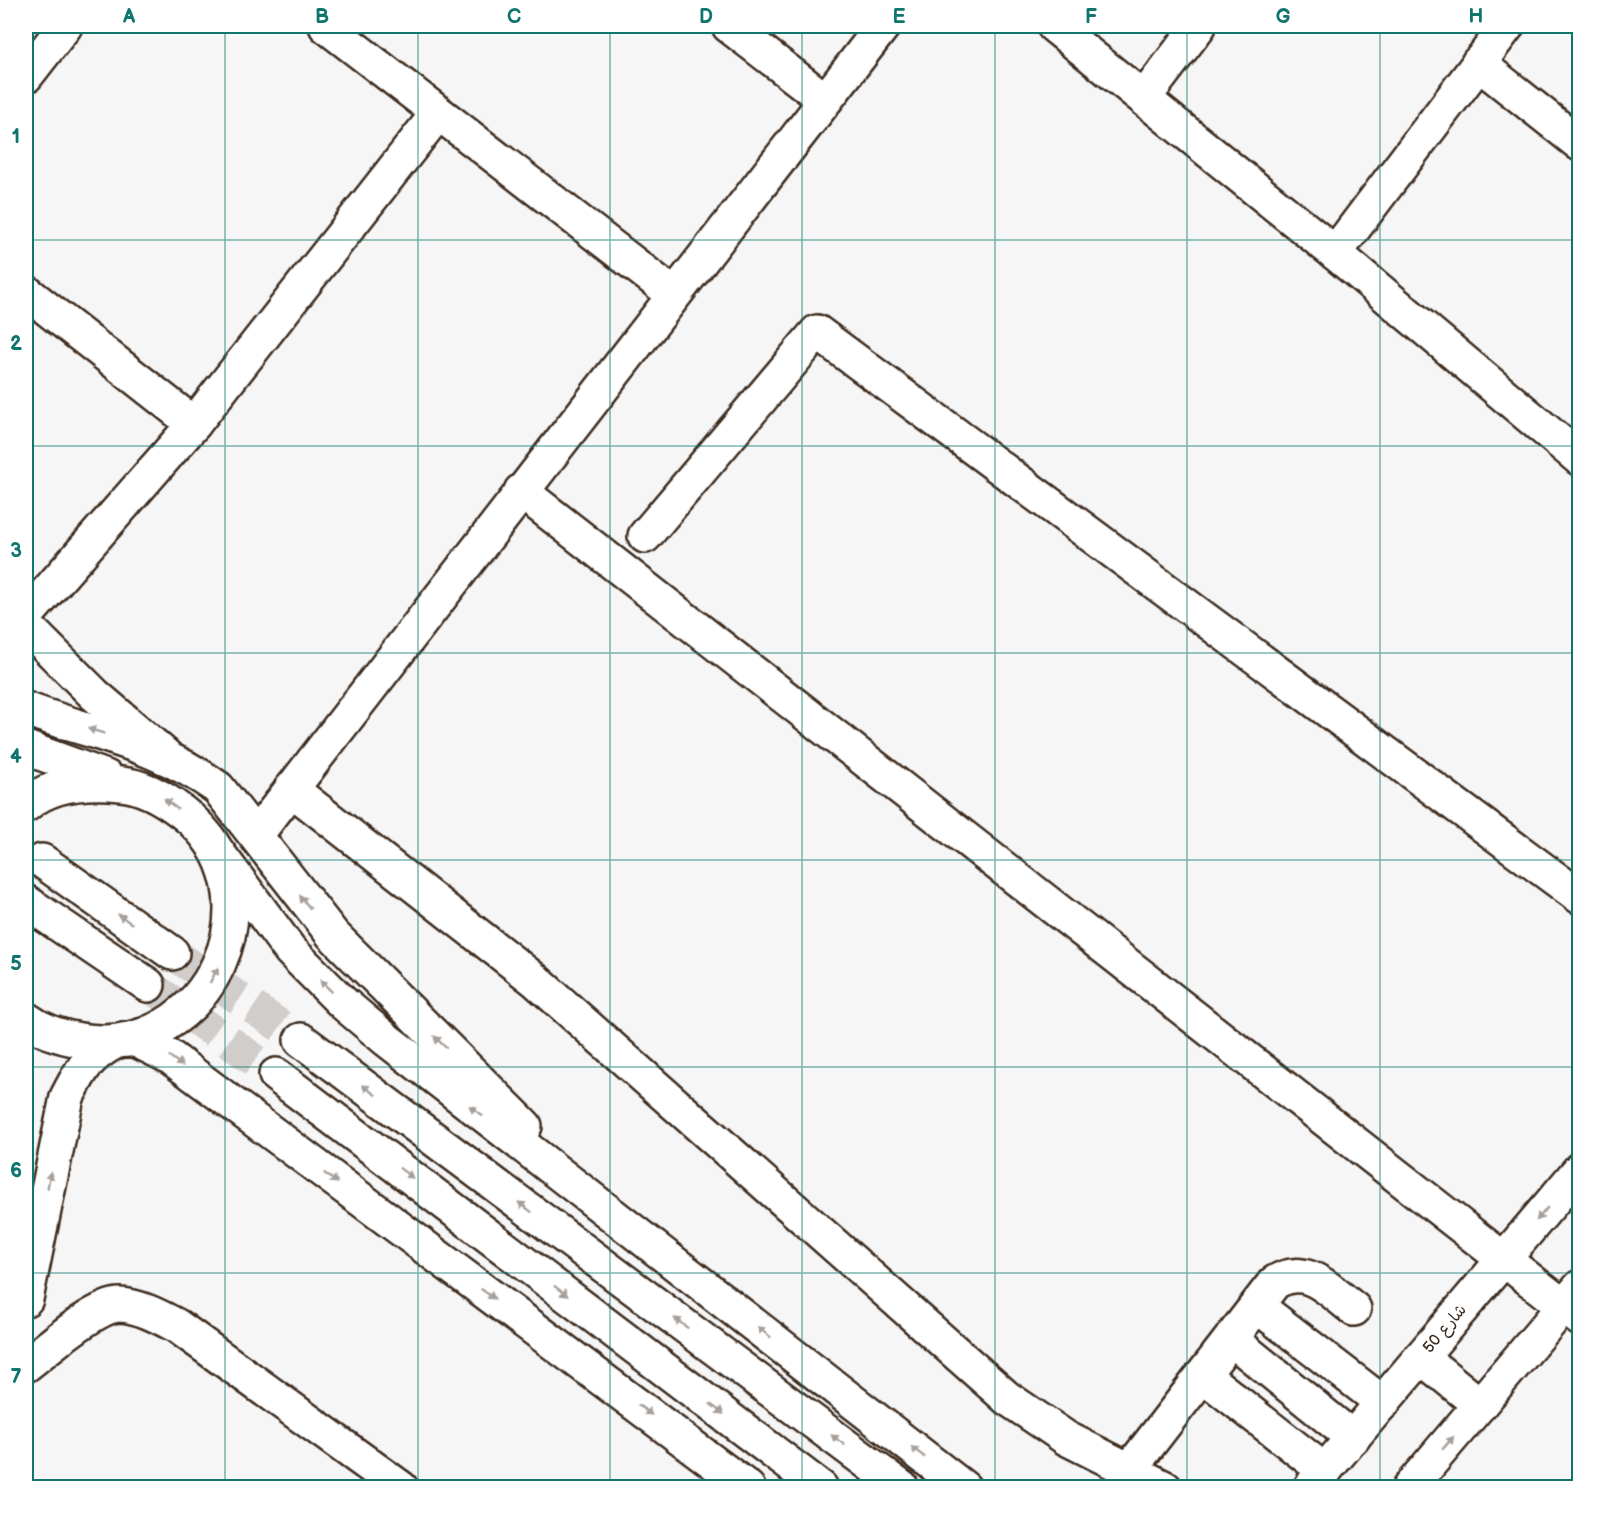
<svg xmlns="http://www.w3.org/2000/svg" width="1605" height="1513" font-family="'Balsamiq Sans','Playpen Sans Arabic',sans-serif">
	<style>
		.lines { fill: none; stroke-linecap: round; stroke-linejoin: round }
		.major-tunnel { stroke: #d1cdcb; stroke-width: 33; stroke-dasharray: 33 16; stroke-linecap: butt }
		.minor-casing { stroke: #3b2a1e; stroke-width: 38 }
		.major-casing { stroke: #3b2a1e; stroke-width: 38 }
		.minor { stroke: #fff; stroke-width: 33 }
		.major { stroke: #fff; stroke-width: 33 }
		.oneway { fill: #a79f9a }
		.grid { fill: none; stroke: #0f766e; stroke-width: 1.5; stroke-opacity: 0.55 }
		.labels { text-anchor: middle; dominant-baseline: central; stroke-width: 6; stroke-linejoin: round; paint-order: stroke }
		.street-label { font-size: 16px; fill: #3b2a1e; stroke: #fff }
		.neatline { fill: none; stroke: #0f766e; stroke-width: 2 }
		.grid-label { font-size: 20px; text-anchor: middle; font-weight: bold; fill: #0f766e }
	</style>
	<rect width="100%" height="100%" fill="#f7f6f6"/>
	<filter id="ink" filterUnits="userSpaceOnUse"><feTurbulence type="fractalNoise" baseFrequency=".0167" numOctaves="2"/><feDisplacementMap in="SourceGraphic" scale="12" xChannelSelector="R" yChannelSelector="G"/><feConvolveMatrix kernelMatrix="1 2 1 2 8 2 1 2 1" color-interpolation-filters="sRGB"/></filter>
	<g filter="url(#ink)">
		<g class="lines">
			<g class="major-tunnel">
				<path d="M172,953L301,1040"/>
				<path d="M148,985L276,1075"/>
			</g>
			<defs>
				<g id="minor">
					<path d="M326,26L673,294"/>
					<path d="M729,26L825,100"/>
					<path d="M1054,26L1335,253L1580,459"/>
					<path d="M1478,63L1580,144"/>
					<path d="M26,76L65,26"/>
					<path d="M1144,98L1199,26"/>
					<path d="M1335,253L1507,26"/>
					<path d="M26,292L194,424"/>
					<path d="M521,491L1580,1319"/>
					<path d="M645,536L817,332L1580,897"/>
					<path d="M26,616L194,424L438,113"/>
					<path d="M26,626L95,695L165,755"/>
					<path d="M291,789L535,980L1007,1398L1066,1438L1165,1488"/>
					<path d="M256,835L883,26"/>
					<path d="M1257,1306L1383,1403"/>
					<path d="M1231,1339L1353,1438"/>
					<path d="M1421,1357L1480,1405"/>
					<path d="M26,1365C47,1349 96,1305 120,1305C140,1306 160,1317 177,1326L401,1488"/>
					<path d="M1204,1376L1325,1471"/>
					<path d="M1130,1469L1274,1283C1306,1262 1329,1290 1354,1309"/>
					<path d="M1310,1488L1580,1169"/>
					<path d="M1409,1488L1580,1287"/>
				</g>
				<g id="major">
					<path d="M26,709C95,735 156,743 218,788L333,935L525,1126"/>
					<path d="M26,748L106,777"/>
					<path d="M26,805C51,783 90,781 121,784C143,786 164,798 182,812C287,891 209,1062 80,1040C61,1037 42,1031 26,1019"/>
					<path d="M216,850L290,950L343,1003L387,1040L964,1488"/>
					<path d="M42,861L172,953"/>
					<path d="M26,902L148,985"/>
					<path d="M123,1040H136L170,1057L748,1488"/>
					<path d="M301,1040L902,1488"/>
					<path d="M276,1075L821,1488"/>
					<path d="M26,1299L67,1097C81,1070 87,1057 115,1042"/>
				</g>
			</defs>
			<use href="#minor" class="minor-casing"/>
			<use href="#major" class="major-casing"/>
			<use href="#minor" class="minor"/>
			<use href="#major" class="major"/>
		</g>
		<defs><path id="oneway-solid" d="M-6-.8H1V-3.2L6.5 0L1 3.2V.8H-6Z" transform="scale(1.5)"/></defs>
		<g class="oneway">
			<use href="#oneway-solid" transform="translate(96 731) rotate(-163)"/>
			<use href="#oneway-solid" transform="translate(171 804) rotate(-143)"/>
			<use href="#oneway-solid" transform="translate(305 902) rotate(-129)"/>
			<use href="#oneway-solid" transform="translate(125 919) rotate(-145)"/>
			<use href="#oneway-solid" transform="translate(214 975) rotate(-62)"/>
			<use href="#oneway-solid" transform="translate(326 986) rotate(-135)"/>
			<use href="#oneway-solid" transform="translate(440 1042) rotate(-136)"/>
			<use href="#oneway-solid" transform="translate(176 1061) rotate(36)"/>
			<use href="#oneway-solid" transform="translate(369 1090) rotate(-143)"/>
			<use href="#oneway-solid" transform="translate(476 1111) rotate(-143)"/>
			<use href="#oneway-solid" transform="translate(406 1173) rotate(37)"/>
			<use href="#oneway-solid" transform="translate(331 1178) rotate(36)"/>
			<use href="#oneway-solid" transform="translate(49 1180) rotate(-80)"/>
			<use href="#oneway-solid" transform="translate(525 1207) rotate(-143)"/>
			<use href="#oneway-solid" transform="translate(1542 1214) rotate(130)"/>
			<use href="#oneway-solid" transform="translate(561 1291) rotate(37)"/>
			<use href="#oneway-solid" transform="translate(488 1294) rotate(36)"/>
			<use href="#oneway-solid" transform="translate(681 1323) rotate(-143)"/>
			<use href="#oneway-solid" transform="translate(764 1332) rotate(-142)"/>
			<use href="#oneway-solid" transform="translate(717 1409) rotate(37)"/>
			<use href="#oneway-solid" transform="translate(645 1410) rotate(37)"/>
			<use href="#oneway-solid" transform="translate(838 1440) rotate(-143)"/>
			<use href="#oneway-solid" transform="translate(1448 1443) rotate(-49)"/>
			<use href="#oneway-solid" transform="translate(918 1452) rotate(-142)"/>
		</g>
	</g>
	<path class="grid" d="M225,26V1488M418,26V1488M610,26V1488M802,26V1488M995,26V1488M1187,26V1488M1380,26V1488M26,240H1580M26,446H1580M26,653H1580M26,860H1580M26,1067H1580M26,1273H1580"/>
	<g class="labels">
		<g class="street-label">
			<text transform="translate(1445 1329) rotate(-50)">شارع 50</text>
		</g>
	</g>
	<rect width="1605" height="1513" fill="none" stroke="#fff" stroke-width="66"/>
	<rect x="33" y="33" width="1539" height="1447" class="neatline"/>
	<g class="grid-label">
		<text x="129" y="23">A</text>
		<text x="322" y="23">B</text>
		<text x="514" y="23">C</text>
		<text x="706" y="23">D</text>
		<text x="899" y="23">E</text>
		<text x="1091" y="23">F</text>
		<text x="1283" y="23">G</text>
		<text x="1476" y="23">H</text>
		<text x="16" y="143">1</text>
		<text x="16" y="350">2</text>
		<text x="16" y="557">3</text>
		<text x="16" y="763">4</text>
		<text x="16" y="970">5</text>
		<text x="16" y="1177">6</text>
		<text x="16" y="1383">7</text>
	</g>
</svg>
